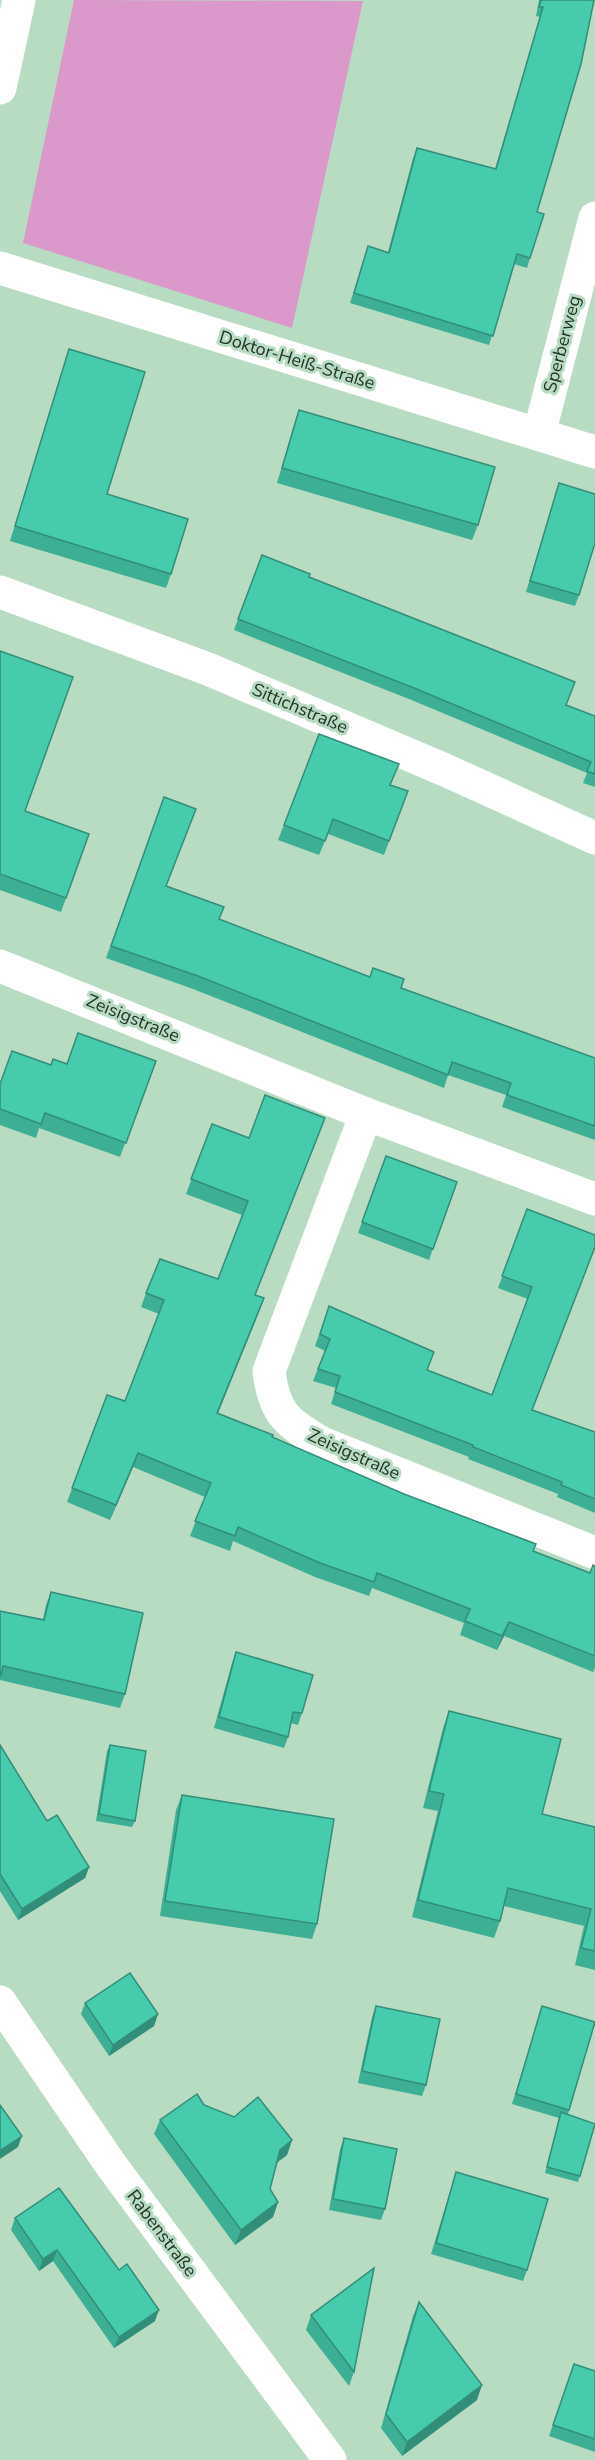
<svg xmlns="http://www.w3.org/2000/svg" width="595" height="2460" font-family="'Nunito Sans',sans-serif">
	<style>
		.green { fill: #da98cb }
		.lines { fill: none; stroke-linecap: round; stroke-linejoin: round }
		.minor { stroke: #fff; stroke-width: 33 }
		.wall { fill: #3daf95 }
		.shaded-wall { fill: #328e79 }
		.building { fill: #47cbad; stroke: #328e79; stroke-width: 1.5 }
		.labels { text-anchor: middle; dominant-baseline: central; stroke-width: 6; stroke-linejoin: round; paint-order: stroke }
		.street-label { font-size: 18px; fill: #25342a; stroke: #b7dcc2 }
	</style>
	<rect width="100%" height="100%" fill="#b7dcc2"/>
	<path class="green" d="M74,0L363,1L292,328L23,243Z"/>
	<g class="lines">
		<g class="minor">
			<path d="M0,88L19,0"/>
			<path d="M0,268L595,452"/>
			<path d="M539,434L595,218"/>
			<path d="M0,592L208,669L445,770L595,838"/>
			<path d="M0,966L366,1114L595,1199"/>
			<path d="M366,1114L269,1371C274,1413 287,1423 322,1443L595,1553"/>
			<path d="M0,2002L111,2165L330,2460"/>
		</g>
	</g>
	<g class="wall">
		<path d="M539,0H594L537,212L530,258L527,268L514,264L489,345L350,303L368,246L388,252L413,158L417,148L495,169L540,17L536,16Z"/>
		<path d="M69,349L107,494L171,574L166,588L10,541Z"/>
		<path d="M299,410L478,525L472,540L277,483L294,425Z"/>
		<path d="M559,483L579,595L575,606L526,592Z"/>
		<path d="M262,555L309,577L566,705L595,716V787L583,783L587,773L409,699L234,630Z"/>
		<path d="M0,651L25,811L89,834L61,912L0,890Z"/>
		<path d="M319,734L391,785L408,791L384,855L328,834L319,855L278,840Z"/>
		<path d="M164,797L167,886L219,919L369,977L595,1058V1140L502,1107L506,1095L448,1075L444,1088L193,989L106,958Z"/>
		<path d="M156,1061L120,1157L39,1128L36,1138L0,1125V1084L51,1065Z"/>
		<path d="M212,1124L249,1138L320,1132L255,1295L264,1298L217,1414L533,1551L590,1573L595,1566V1668L593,1672L504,1636L497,1650L460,1635L464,1623L372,1588L369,1596L315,1577L233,1541L230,1551L190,1536L205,1497L133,1467L110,1520L67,1502L107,1395L125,1401L159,1314L141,1307L146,1293L218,1279L242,1215L186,1194Z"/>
		<path d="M386,1156L457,1182L429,1260L358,1233Z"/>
		<path d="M527,1209L595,1235L532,1410L595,1432V1513L557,1497L558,1494L468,1459L469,1457L331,1404L336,1388L313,1381L325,1351L315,1346L329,1306L427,1370L492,1395L528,1299L498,1288Z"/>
		<path d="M51,1592L125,1694L120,1708L0,1680V1611L43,1619L46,1605Z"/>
		<path d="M236,1652L302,1713L298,1725L291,1723L288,1737L284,1748L214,1728L232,1663Z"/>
		<path d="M449,1711L542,1814L595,1827V1970L575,1965L584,1926L504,1906L500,1921L494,1938L412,1917L438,1811L423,1808L443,1728Z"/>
		<path d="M0,1745L47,1821L89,1867L85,1878L18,1920L0,1891Z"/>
		<path d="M110,1745L135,1821L132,1827L96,1821L107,1751Z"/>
		<path d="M182,1795L317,1924L312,1939L160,1916L176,1810Z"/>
		<path d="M85,2003L158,2014L154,2026L109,2056L81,2014Z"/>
		<path d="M376,2006L426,2085L422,2096L358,2083L372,2017Z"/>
		<path d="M542,2006L595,2022L568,2114L580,2176L578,2182L545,2173L559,2118L512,2104Z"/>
		<path d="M204,2105L292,2140L287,2155L277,2163L270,2189L278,2202L273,2217L235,2245L154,2134L160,2120Z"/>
		<path d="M344,2138L385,2209L381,2220L329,2210L340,2149Z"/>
		<path d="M456,2172L527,2270L523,2281L431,2254Z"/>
		<path d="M15,2218L119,2270L155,2321L114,2348L53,2261L39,2271L11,2230Z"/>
		<path d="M419,2302L477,2400L402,2456L381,2428L413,2316Z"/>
		<path d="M311,2315L354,2372L349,2386L306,2330Z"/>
		<path d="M574,2364L595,2371V2452L549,2436Z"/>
	</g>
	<g class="shaded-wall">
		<path d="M264,1298L259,1312L212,1428L217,1413Z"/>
		<path d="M138,1453L133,1467L110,1520L116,1505Z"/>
		<path d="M509,1622L504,1636L497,1650L502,1636Z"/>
		<path d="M89,1867L85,1878L18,1920L22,1909Z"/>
		<path d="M158,2014L154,2026L109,2056L113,2045Z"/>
		<path d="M22,2136L18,2147L0,2159V2151Z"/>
		<path d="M292,2140L287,2155L274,2164L280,2150Z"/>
		<path d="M278,2202L273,2217L235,2245L241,2230Z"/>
		<path d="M57,2250L53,2261L39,2271L43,2259Z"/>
		<path d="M159,2310L155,2321L114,2348L119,2337Z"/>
		<path d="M482,2385L477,2400L402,2456L407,2442Z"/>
	</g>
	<g class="building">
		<path d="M541,0H594L581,64L537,212L544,214L530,258L517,254L493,336L354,293L368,246L389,253L417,148L496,169L543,7H539Z"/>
		<path d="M69,349L145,372L107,494L188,519L171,574L15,526Z"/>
		<path d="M299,410L495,467L478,525L282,468Z"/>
		<path d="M559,483L595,494V543L579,595L530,581Z"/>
		<path d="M262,555L310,574L309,577L575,682L566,705L595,716V774L587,771L591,762L414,688L238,619Z"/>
		<path d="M0,651L73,677L25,811L89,834L66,898L0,874Z"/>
		<path d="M319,734L399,764L390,785L408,791L389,841L333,819L325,841L284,825Z"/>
		<path d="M164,797L196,809L166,886L224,907L219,919L370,977L373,968L404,979L401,988L595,1058V1126L507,1095L511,1083L452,1062L448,1075L198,976L111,946Z"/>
		<path d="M78,1033L156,1061L126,1143L45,1113L41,1124L0,1109V1084L12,1051L51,1065L53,1059L67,1064Z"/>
		<path d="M265,1095L325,1118L255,1295L264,1298L217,1413L273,1435L272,1437L404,1494L536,1544L533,1551L590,1573L593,1565L595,1566V1656L509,1622L502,1636L465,1621L470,1609L377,1573L374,1582L320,1563L238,1527L235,1536L195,1521L211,1483L138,1453L116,1505L72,1488L107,1395L125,1401L164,1300L146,1293L160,1259L218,1279L248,1201L191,1179L212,1124L249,1138Z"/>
		<path d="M386,1156L457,1182L433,1249L362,1222Z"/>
		<path d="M527,1209L595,1235V1247L532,1410L595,1432V1499L561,1485L562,1482L473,1447V1445L335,1392L340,1376L318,1369L330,1339L320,1334L329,1306L434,1352L427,1370L492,1395L532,1287L502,1276Z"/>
		<path d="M51,1592L143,1613L125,1694L3,1666L1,1675H0V1611L44,1620Z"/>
		<path d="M236,1652L313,1675L302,1713L293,1712L288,1737L219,1717Z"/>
		<path d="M449,1711L561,1739L542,1814L595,1827V1951L581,1948L591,1909L508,1888L500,1921L418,1900L444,1794L429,1791Z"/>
		<path d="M0,1745L47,1821L57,1815L89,1867L22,1909L0,1874Z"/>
		<path d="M110,1745L146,1751L135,1821L99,1814Z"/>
		<path d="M182,1795L334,1819L317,1924L165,1901Z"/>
		<path d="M130,1973L158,2014L113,2045L85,2003Z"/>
		<path d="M376,2006L440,2019L426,2085L362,2071Z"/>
		<path d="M542,2006L595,2022L569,2110L516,2094Z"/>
		<path d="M197,2094L204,2105L234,2117L258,2097L292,2140L280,2150L270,2189L278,2202L241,2230L160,2120Z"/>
		<path d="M0,2105L22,2136L0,2151Z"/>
		<path d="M561,2112L595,2124L580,2176L547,2167Z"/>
		<path d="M344,2138L397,2149L385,2209L333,2199Z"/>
		<path d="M456,2172L548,2199L527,2270L436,2243Z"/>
		<path d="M59,2188L119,2270L127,2264L159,2310L119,2337L57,2250L43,2259L15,2218Z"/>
		<path d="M374,2268L354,2372L311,2315Z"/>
		<path d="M419,2302L482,2385L407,2442L386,2414Z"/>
		<path d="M574,2364L595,2371V2439L553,2425Z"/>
	</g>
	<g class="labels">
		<g class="street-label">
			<text transform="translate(562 344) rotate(-75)">Sperberweg</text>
			<text transform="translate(297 360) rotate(17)">Doktor-Heiß-Straße</text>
			<text transform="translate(300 708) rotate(23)">Sittichstraße</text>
			<text transform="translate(133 1018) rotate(22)">Zeisigstraße</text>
			<text transform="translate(354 1454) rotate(24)">Zeisigstraße</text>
			<text transform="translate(162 2233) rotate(53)">Rabenstraße</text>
		</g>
	</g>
</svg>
